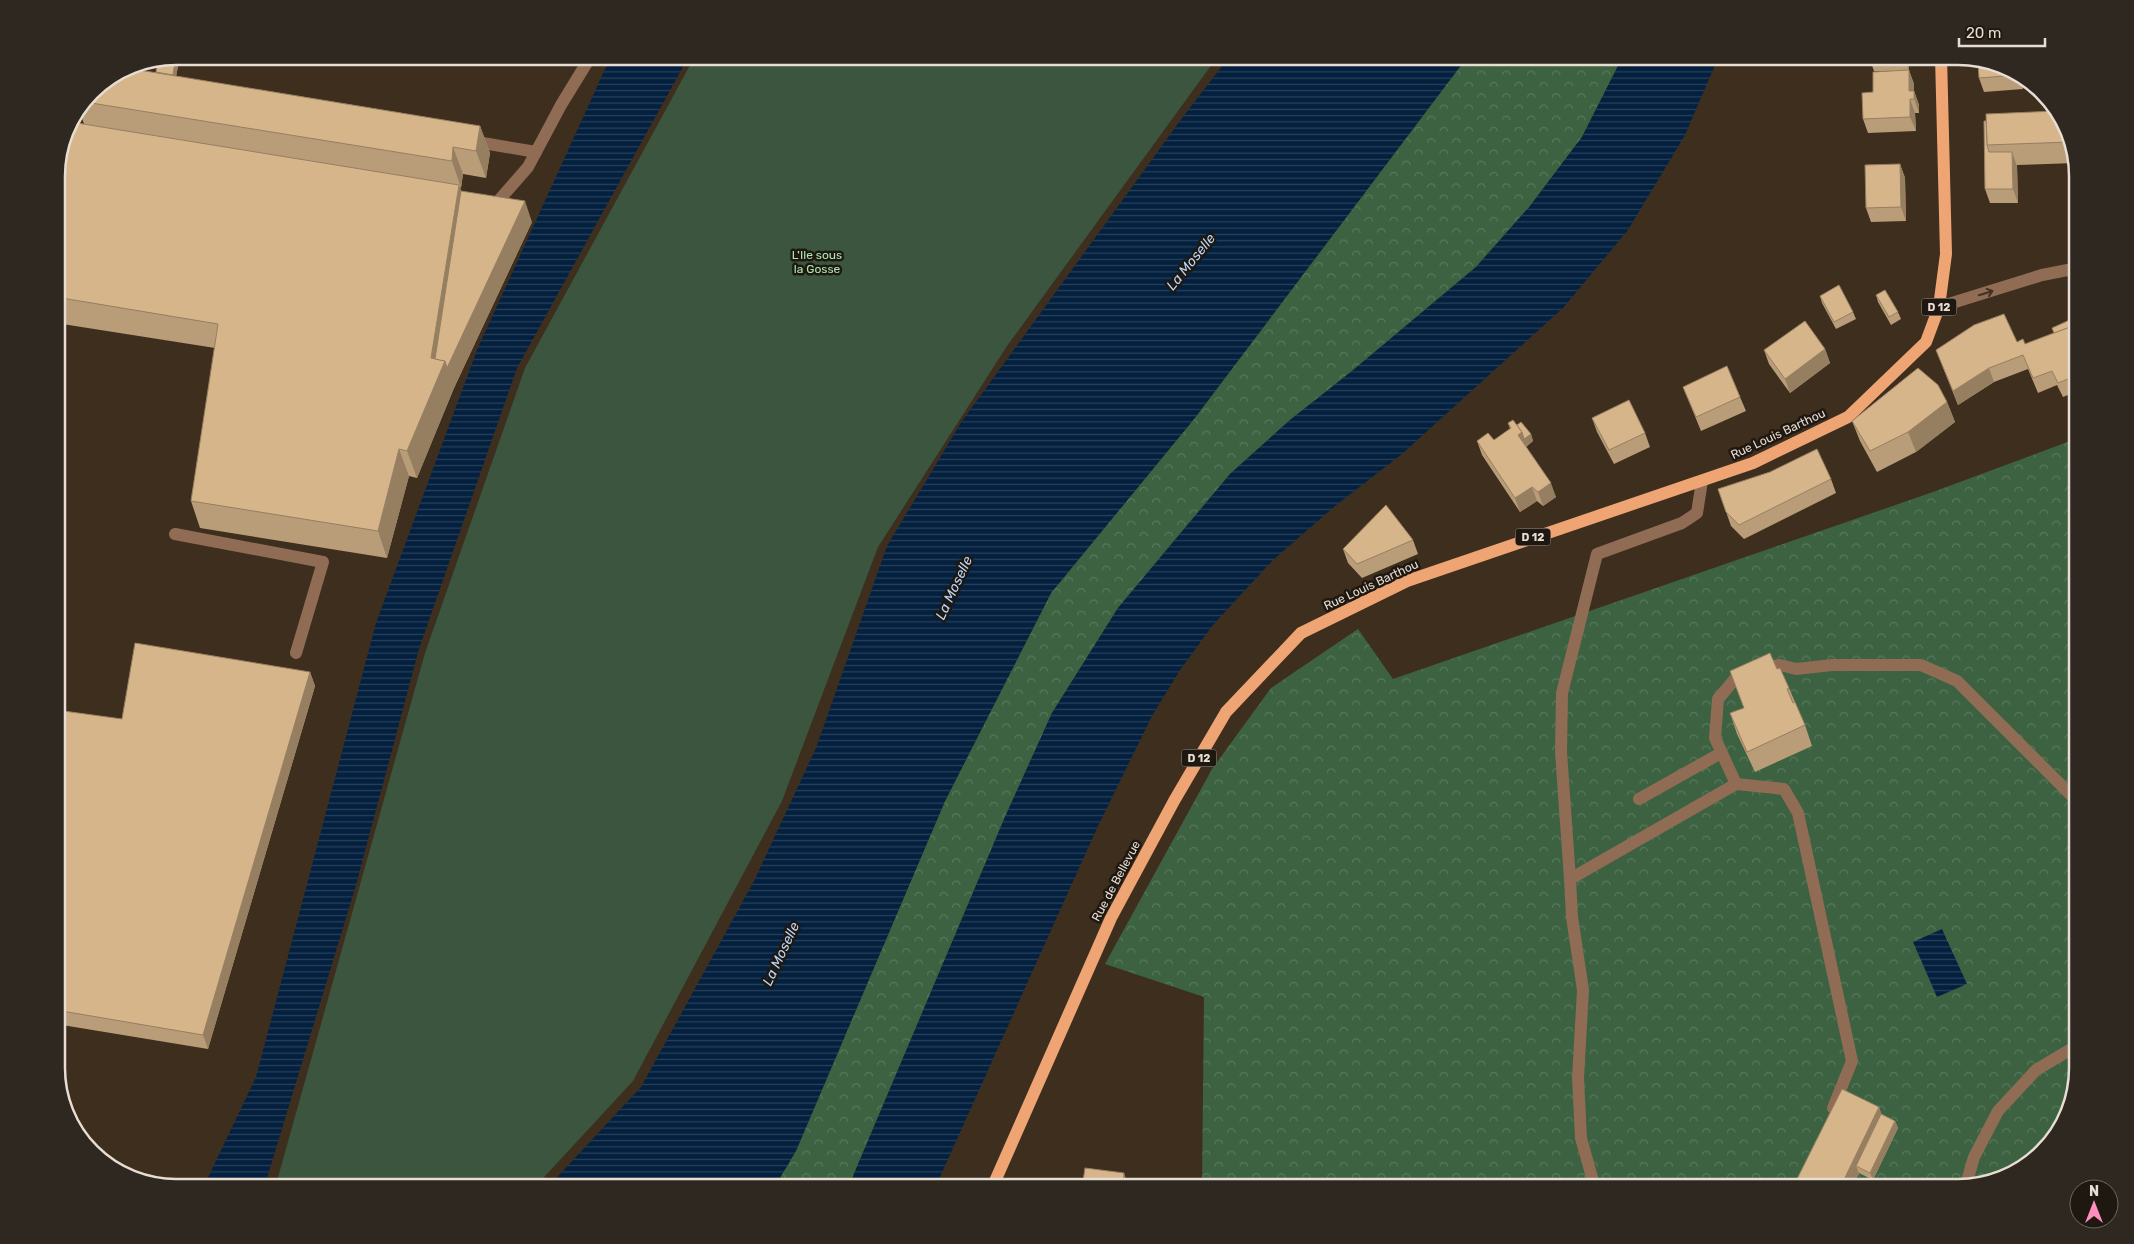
<svg xmlns="http://www.w3.org/2000/svg" width="2134" height="1244" font-family="Rubik,sans-serif">
	<style>
		.forest { fill: url(#forest-crowns) }
		.green { fill: #3b553e }
		.water { fill: url(#water-rules) }
		.lines { fill: none; stroke-linecap: round; stroke-linejoin: round }
		.minor { stroke: #906c55; stroke-width: 12 }
		.major { stroke: #efa474; stroke-width: 12 }
		.wall { fill: #b99c78 }
		.shaded-wall { fill: #967f61 }
		.building { fill: #d7b58b; stroke: #967f61 }
		.oneway { stroke: #413125 }
		.labels { text-anchor: middle; dominant-baseline: central; stroke-width: 5; stroke-linejoin: round; paint-order: stroke }
		.shield { fill: #1f1811; stroke: #aba299; stroke-width: 1 }
		.shield-label { font-size: 11px; font-weight: bold; fill: #e7ddd3 }
		.park-label { font-size: 12px; fill: #aae8b1; stroke: #1f1811 }
		.street-label { font-size: 12px; fill: #e7ddd3; stroke: #1f1811 }
		.water-label { font-size: 14px; font-style: italic; fill: #b9d6fa; stroke: #1f1811 }
		.rim { fill: none; stroke: #e7ddd3; stroke-width: 2.5 }
	</style>
	<defs>
		<pattern id="forest-crowns" width="20" height="18" patternUnits="userSpaceOnUse" patternTransform="scale(1.25)"><rect width="20" height="18" fill="#3c6241"/><path d="M2 6a3 3 0 1 1 6 0M12 15a3 3 0 1 1 6 0" fill="none" stroke="#58785c"/></pattern>
		<pattern id="water-rules" width="6" height="5" patternUnits="userSpaceOnUse" patternTransform="scale(1.25)"><rect width="6" height="5" fill="#04203f"/><path d="M0 2.5h6" fill="none" stroke="#29405a"/></pattern>
	</defs>
	<rect width="100%" height="100%" fill="#3d2e1e"/>
	<g class="forest">
		<path d="M1468,56H1623L1582,137L1530,206L1476,267L1352,371L1290,420L1230,474L1118,608L1052,713L1005,817L848,1188H774L796,1150L945,801L1051,593L1194,419Z"/>
		<path d="M2078,438V1068L2062,1127L2018,1172L1958,1188H1202L1204,997L1105,964L1212,769L1271,688L1358,629L1393,679L1933,492Z"/>
	</g>
	<path class="green" d="M695,56H1218L1007,346L878,547L782,801L633,1081L534,1188H275L425,653L525,368Z"/>
	<g class="water">
		<path d="M611,56H689L517,368L419,649L356,885L264,1188H203L256,1077L376,623L477,350Z"/>
		<path d="M1230,56H1468L1194,419L1051,593L945,801L796,1151L774,1188H547L641,1087L754,881L816,748L887,546L962,421L1185,114Z"/>
		<path d="M1623,56H1719L1685,135L1628,230L1563,308L1402,454L1335,506L1273,560L1213,625L1180,670L1152,716L1098,826L935,1188H848L1005,817L1052,713L1118,608L1230,474L1290,420L1352,371L1476,267L1530,206L1582,137Z"/>
		<path d="M1942,929L1967,984L1937,997L1913,942Z"/>
	</g>
	<g class="lines">
		<g class="minor">
			<path d="M72,137L76,114"/>
			<path d="M471,141L536,152"/>
			<path d="M491,207H493L528,167L561,105L591,56"/>
			<path d="M1939,307L2042,275L2078,268"/>
			<path d="M175,534L323,562L296,653"/>
			<path d="M1736,784L1784,789L1798,813L1852,1061L1833,1108"/>
			<path d="M1639,799L1721,753"/>
			<path d="M1570,879L1561,752L1562,693L1597,554L1682,523L1697,513L1702,481"/>
			<path d="M1966,1185L1974,1157L1998,1111L2036,1070L2078,1045"/>
			<path d="M1595,1188L1581,1138L1578,1078L1583,990L1572,917L1570,879L1736,784L1715,738L1718,699L1740,673L1780,665L1796,669L1832,665H1921L1957,681L2078,802"/>
		</g>
		<path class="major" d="M992,1188L1111,918L1174,801L1226,712L1301,633L1407,581L1753,463L1848,417L1926,342L1939,307L1946,254L1941,56"/>
	</g>
	<g class="wall">
		<path d="M176,56H193L191,64L179,61L176,76L480,126L490,153L486,178L463,174L461,188L460,187L461,191L532,222L454,388L417,478L409,476L387,558L200,528L191,501L215,348L56,323V169L84,124L79,110L92,91L156,72Z"/>
		<path d="M1909,56V71L1914,84V91L1919,105V113H1915L1916,131L1868,133L1863,119L1873,92L1892,71H1874L1869,57Z"/>
		<path d="M2017,72L2021,76L2023,89L1984,92L1979,78Z"/>
		<path d="M2048,102L2054,109L2051,110Z"/>
		<path d="M2062,116L2076,163L2017,165L2018,203H1990L1985,189L1984,121Z"/>
		<path d="M1900,164L1905,178L1906,221L1871,222L1866,208Z"/>
		<path d="M1876,295L1898,312L1901,319L1891,325L1878,302Z"/>
		<path d="M1820,296L1853,312L1856,319L1836,329L1822,303Z"/>
		<path d="M2078,316V391L2063,397L2057,385L2038,393L2028,369L1994,382L1958,405L1936,350L2017,342L2025,344L2054,333Z"/>
		<path d="M1825,349L1830,363L1790,393L1769,364L1764,350Z"/>
		<path d="M1683,387L1740,397L1746,411L1701,431Z"/>
		<path d="M1947,402L1955,422L1916,452L1877,472L1860,441L1852,421Z"/>
		<path d="M1592,418L1645,433L1650,447L1614,464L1597,432Z"/>
		<path d="M1508,423L1517,425L1531,434L1533,441L1526,447L1556,497L1543,506L1537,501L1520,512L1482,455L1477,441L1494,440L1510,429Z"/>
		<path d="M1831,479L1836,493L1744,539L1731,526L1718,489Z"/>
		<path d="M1413,540L1418,554L1362,578L1348,563L1343,549Z"/>
		<path d="M1777,669L1789,688L1795,702L1805,725L1812,746L1755,772L1737,734L1730,713L1744,708L1730,671Z"/>
		<path d="M310,672L315,686L208,1049L56,1024V976L58,965H56V710L122,719Z"/>
		<path d="M1879,1107L1881,1114L1895,1121L1898,1128L1873,1180L1859,1173L1852,1188H1797L1795,1183Z"/>
	</g>
	<g class="shaded-wall">
		<path d="M176,56H177L179,61L175,83L173,76Z"/>
		<path d="M189,56H193L191,64L189,57Z"/>
		<path d="M1904,56H1909V71Z"/>
		<path d="M1909,70L1914,84V93V91L1919,105V113L1914,99L1909,91Z"/>
		<path d="M2017,72L2021,76L2023,89L2017,75Z"/>
		<path d="M1910,99L1915,113L1916,131L1910,117Z"/>
		<path d="M480,126L490,153L486,178L476,151Z"/>
		<path d="M453,147L463,174L461,188L452,161Z"/>
		<path d="M2012,152L2017,166L2018,203L2013,189Z"/>
		<path d="M1900,164L1905,178L1906,221L1901,207Z"/>
		<path d="M459,185L469,212L525,201L532,222L454,388L417,478L407,451L431,358Z"/>
		<path d="M1825,349L1830,363L1790,393L1785,379Z"/>
		<path d="M1989,368L1994,382L1958,405L1953,391Z"/>
		<path d="M1947,402L1955,422L1916,452L1908,432Z"/>
		<path d="M1522,432L1531,434L1533,441L1523,449L1518,435Z"/>
		<path d="M399,449L409,476L387,558L378,531Z"/>
		<path d="M1551,483L1556,497L1543,506L1538,492Z"/>
		<path d="M1532,487L1537,501L1520,512L1515,498Z"/>
		<path d="M310,672L315,686L208,1049L203,1035Z"/>
		<path d="M1879,1107L1884,1121L1856,1166L1859,1173L1852,1188H1840Z"/>
		<path d="M1895,1121L1898,1128L1873,1180L1870,1173Z"/>
		<path d="M1124,1173L1129,1188H1123Z"/>
	</g>
	<g class="building">
		<path d="M176,56L173,75L156,72L158,60Z"/>
		<rect x="1869" y="56" width="35" height="1"/>
		<path d="M1978,62L2017,72V75L1979,78Z"/>
		<path d="M127,68L480,126L476,151L453,147L452,161L85,102L92,91Z"/>
		<path d="M1909,70V91H1914V99H1910V117L1863,119L1862,93L1873,92V72Z"/>
		<path d="M2057,111L2062,116L2070,142L1987,145L1986,114Z"/>
		<path d="M1984,121H1986L1987,145L1989,152H2012L2013,189H1985Z"/>
		<path d="M71,122L459,185L431,358L445,361L407,451L399,449L378,531L191,501L218,324L56,297V169L66,130Z"/>
		<path d="M1900,164L1901,207L1866,208L1865,165Z"/>
		<path d="M461,191L525,201L447,368L445,361L435,359Z"/>
		<path d="M1839,285L1853,312L1834,322L1820,296Z"/>
		<path d="M1885,290L1898,312L1889,317L1876,295Z"/>
		<path d="M2004,314L2017,342L2023,339L2025,344L2075,325L2072,318L2078,316V375L2058,383L2052,371L2033,378L2023,355L1989,368L1953,391L1936,350L1974,325Z"/>
		<path d="M2072,319L2075,325L2054,333L2052,328Z"/>
		<path d="M1805,321L1825,349L1785,379L1764,350Z"/>
		<path d="M1727,366L1740,397L1696,417L1683,387Z"/>
		<path d="M1918,368L1938,385L1947,402L1908,432L1870,451L1852,421Z"/>
		<path d="M1629,400L1645,433L1609,450L1592,418Z"/>
		<path d="M1513,420L1522,432L1518,435L1551,483L1538,492L1532,487L1515,498L1477,441L1488,433L1494,440L1511,428L1508,423Z"/>
		<path d="M1521,422L1531,434L1524,439L1522,432L1517,425Z"/>
		<path d="M1817,449L1831,479L1739,525L1726,512L1718,489L1770,472Z"/>
		<path d="M1386,505L1413,540L1357,564L1343,549Z"/>
		<path d="M135,643L310,672L203,1035L56,1010V976L60,952H56V710L122,719Z"/>
		<path d="M1770,653L1777,669L1780,668L1789,688L1787,689L1793,703L1795,702L1805,725L1747,752L1730,713L1744,708L1730,671Z"/>
		<path d="M1842,1089L1879,1107L1840,1188H1805L1795,1183Z"/>
		<path d="M1881,1114L1895,1121L1870,1173L1856,1166Z"/>
		<path d="M1085,1168L1124,1173L1123,1188H1082Z"/>
	</g>
	<defs><path id="oneway-shaft" d="M-6 0H5M1.5-3L5.5 0L1.5 3" fill="none" stroke-width="1.6" stroke-linecap="round" stroke-linejoin="round" transform="scale(1.25)"/></defs>
	<use class="oneway" href="#oneway-shaft" transform="translate(1986 293) rotate(-17)"/>
	<g class="labels">
		<g class="shield">
			<rect x="1921.5" y="298.5" width="35" height="17" rx="4"/>
			<rect x="1515.5" y="528.5" width="35" height="17" rx="4"/>
			<rect x="1181.5" y="749.5" width="35" height="17" rx="4"/>
		</g>
		<g class="shield-label">
			<text x="1939" y="307">D 12</text>
			<text x="1533" y="537">D 12</text>
			<text x="1199" y="758">D 12</text>
		</g>
		<g class="park-label">
			<text x="817" y="255">L'Ile sous<tspan x="817" dy="14">la Gosse</tspan></text>
		</g>
		<g class="street-label">
			<text transform="translate(1778 434) rotate(-25)">Rue Louis Barthou</text>
			<text transform="translate(1371 585) rotate(-25)">Rue Louis Barthou</text>
			<text transform="translate(1116 881) rotate(-62)">Rue de Bellevue</text>
		</g>
		<g class="water-label">
			<text transform="translate(1191 262) rotate(-51)">La Moselle</text>
			<text transform="translate(954 588) rotate(-65)">La Moselle</text>
			<text transform="translate(781 954) rotate(-65)">La Moselle</text>
		</g>
	</g>
	<path d="M0 0H2134V1244H0ZM176 65H1958A111 111 0 0 1 2069 176V1068A111 111 0 0 1 1958 1179H176A111 111 0 0 1 65 1068V176A111 111 0 0 1 176 65Z" fill="#2f2821" fill-rule="evenodd"/>
	<path class="rim" d="M176 65H1958A111 111 0 0 1 2069 176V1068A111 111 0 0 1 1958 1179H176A111 111 0 0 1 65 1068V176A111 111 0 0 1 176 65Z"/>
	<g transform="translate(2094 1204)"><circle r="24" fill="#1f1811" stroke="#6f675f"/>
	<path d="M0-4L9 19L0 12L-9 19Z" fill="#fd8ebe"/>
	<text y="-8" font-size="14" font-weight="bold" text-anchor="middle" fill="#e7ddd3">N</text>
	</g>
	<path d="M1959 38v8h86v-8" fill="none" stroke="#e7ddd3" stroke-width="2.5"/>
	<text x="1966" y="38" font-size="15" fill="#e7ddd3" stroke="#1f1811" stroke-width="4" paint-order="stroke">20 m</text>
</svg>
